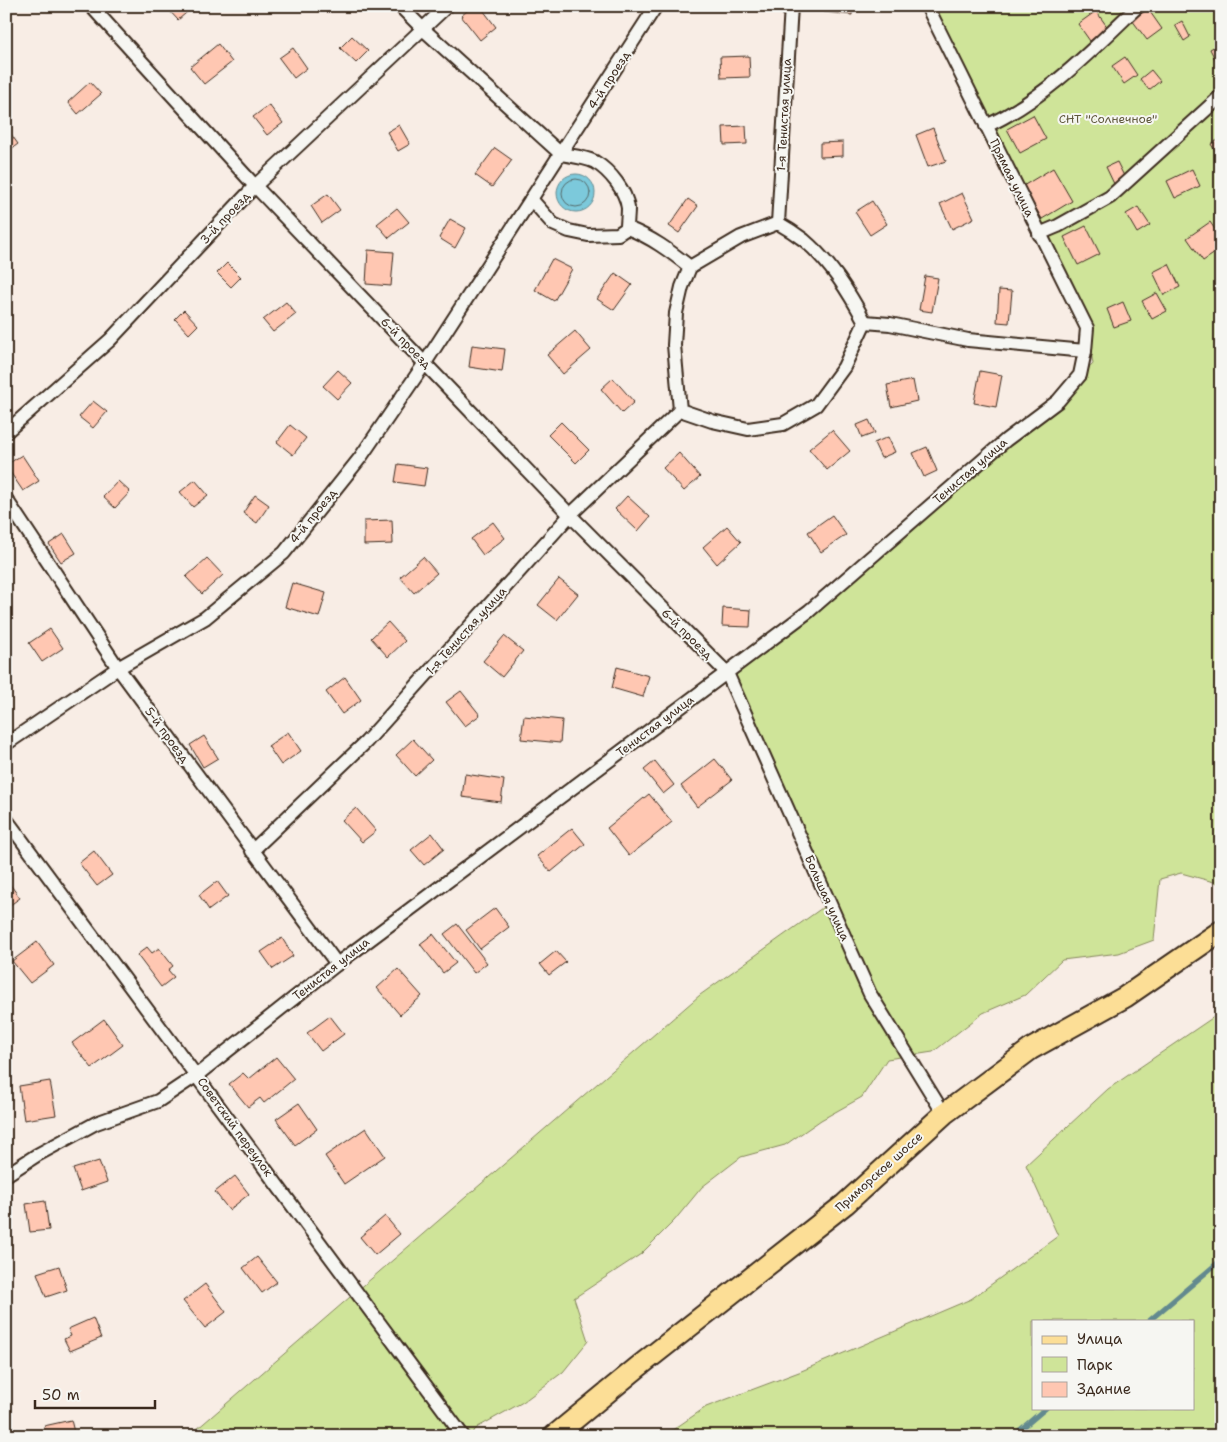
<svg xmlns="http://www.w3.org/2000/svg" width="1227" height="1442" font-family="'Shantell Sans',sans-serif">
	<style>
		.green { fill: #cfe499; stroke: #85875c; fill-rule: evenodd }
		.water { fill: #7cc9db; stroke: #62898f }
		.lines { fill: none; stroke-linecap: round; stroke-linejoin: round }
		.shore { stroke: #556a6a; stroke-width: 1 }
		.stream { stroke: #62898f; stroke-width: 5 }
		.building { fill: #ffc7b2; stroke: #3b2a1e }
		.street-casing { stroke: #3b2a1e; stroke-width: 16 }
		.primary-casing { stroke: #3b2a1e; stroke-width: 24 }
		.street { stroke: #f6f6f2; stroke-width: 12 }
		.primary { stroke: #fcde96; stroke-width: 20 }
		.labels { text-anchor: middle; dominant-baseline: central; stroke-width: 4; stroke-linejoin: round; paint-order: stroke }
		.street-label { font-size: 12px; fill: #3b2a1e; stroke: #f6f6f2 }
		.park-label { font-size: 12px; fill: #60583d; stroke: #f6f6f2 }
	</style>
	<rect width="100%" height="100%" fill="#f8ede5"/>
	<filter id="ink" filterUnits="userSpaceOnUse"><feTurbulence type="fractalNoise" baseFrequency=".02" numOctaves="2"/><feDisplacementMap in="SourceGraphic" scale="10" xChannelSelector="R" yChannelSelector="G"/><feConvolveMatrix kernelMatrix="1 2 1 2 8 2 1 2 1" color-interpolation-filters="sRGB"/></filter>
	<g filter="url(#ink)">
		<g class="green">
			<path d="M927,6H1221V884L1181,873L1160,879L1154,940L1119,953L1062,960L1025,995L983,1013L933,1052L887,1059L862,1097L821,1120L785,1145L741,1157L702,1187L674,1221L641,1254L574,1298L588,1341L563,1372L523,1402L478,1427L469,1436H189L700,995L829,903L732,685L738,665L1058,401L1093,364L1087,328Z"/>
			<path d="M1221,1012V1436H664L706,1407L799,1372L971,1299L1058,1236L1026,1165L1108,1089ZM1033,1321H1193V1408H1033Z"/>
		</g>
		<circle class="water" cx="576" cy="193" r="19"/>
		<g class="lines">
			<circle class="shore" cx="576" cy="193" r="14"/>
			<g class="stream">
				<path d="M1149,1321L1221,1260"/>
				<path d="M1013,1436L1046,1408"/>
			</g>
		</g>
		<g class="building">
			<path d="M165,6H194L178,20Z"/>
			<path d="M473,6H480L496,27L480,40L461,16Z"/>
			<path d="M825,6H852V15L824,12Z"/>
			<path d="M1148,9L1162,29L1147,40L1132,20Z"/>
			<path d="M1096,11L1108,28L1090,41L1078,24Z"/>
			<path d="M1182,21L1190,37L1184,41L1175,25Z"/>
			<path d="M352,36L368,51L356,63L340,48Z"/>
			<path d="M1221,43V67H1219L1210,49Z"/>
			<path d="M218,44L232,62L204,84L190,67Z"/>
			<path d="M293,48L307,68L294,78L279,58Z"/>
			<path d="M749,56L750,77L721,78L720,57Z"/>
			<path d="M1125,57L1137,75L1124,84L1112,66Z"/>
			<path d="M1151,70L1160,81L1149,90L1140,79Z"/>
			<path d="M90,82L101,94L78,114L68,102Z"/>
			<path d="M269,105L283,123L267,135L253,117Z"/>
			<path d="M1033,115L1046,139L1020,153L1007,129Z"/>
			<path d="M399,125L410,144L398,151L387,132Z"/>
			<path d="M746,126L747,144L724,145L723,127Z"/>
			<path d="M933,128L946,161L928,167L916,135Z"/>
			<path d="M8,130L18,144L6,153V131Z"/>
			<path d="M1221,138V161L1211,144Z"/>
			<path d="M843,142V156L820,157V143Z"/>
			<path d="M495,148L512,160L492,187L475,175Z"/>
			<path d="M1117,162L1126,180L1115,186L1106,167Z"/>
			<path d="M1053,168L1072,201L1042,219L1023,186Z"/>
			<path d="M1192,169L1200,186L1175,198L1167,181Z"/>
			<path d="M962,193L974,218L952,229L940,204Z"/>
			<path d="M328,194L340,210L322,223L311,206Z"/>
			<path d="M688,199L698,206L679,233L669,226Z"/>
			<path d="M872,201L887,224L870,235L855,212Z"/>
			<path d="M1138,207L1150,225L1137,233L1126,214Z"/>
			<path d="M397,208L409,222L389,238L377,224Z"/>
			<path d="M450,219L466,228L455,248L439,238Z"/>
			<path d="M1210,222L1221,238V249L1203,261L1187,238Z"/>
			<path d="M1086,226L1100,254L1078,265L1064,237Z"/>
			<path d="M368,250L394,252L391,286L366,284Z"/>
			<path d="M552,259L572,269L554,301L535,290Z"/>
			<path d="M227,263L241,277L231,287L217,273Z"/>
			<path d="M1169,264L1180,287L1164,295L1153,272Z"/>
			<path d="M615,273L632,285L614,310L597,299Z"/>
			<path d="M925,276L938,278L932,312L919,310Z"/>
			<path d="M999,290L1012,291L1009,323L997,322Z"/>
			<path d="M1157,293L1167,311L1152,319L1142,301Z"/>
			<path d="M286,302L296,314L273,332L263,320Z"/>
			<path d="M1123,302L1131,321L1114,327L1107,309Z"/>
			<path d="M184,310L198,325L189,334L175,319Z"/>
			<path d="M575,331L591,350L563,374L547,355Z"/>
			<path d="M472,345L505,349L502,372L469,367Z"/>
			<path d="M338,370L352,383L337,399L323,386Z"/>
			<path d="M980,371L1002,375L996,407L974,403Z"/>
			<path d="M613,378L634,402L622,413L601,389Z"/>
			<path d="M913,380L917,401L891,407L887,385Z"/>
			<path d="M93,401L107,412L93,428L79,417Z"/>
			<path d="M869,420L875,433L862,438L857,425Z"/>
			<path d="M561,422L589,450L576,463L548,435Z"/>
			<path d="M290,425L306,438L293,455L277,442Z"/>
			<path d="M832,430L850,451L827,470L809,449Z"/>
			<path d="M888,437L895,452L881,458L874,443Z"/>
			<path d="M927,447L937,471L924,477L913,453Z"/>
			<path d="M679,453L700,477L684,491L663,468Z"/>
			<path d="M22,455L39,481L23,491L6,466V465Z"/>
			<path d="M398,464L427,468L424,486L395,482Z"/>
			<path d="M195,480L208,495L193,507L180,492Z"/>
			<path d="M118,481L130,492L115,508L103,497Z"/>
			<path d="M255,495L269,505L257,523L243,513Z"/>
			<path d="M627,496L650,517L638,531L615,509Z"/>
			<path d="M832,515L846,535L821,552L808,532Z"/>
			<path d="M392,520L393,544L364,545V521Z"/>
			<path d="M493,522L505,538L483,555L471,539Z"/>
			<path d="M727,526L741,542L717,564L703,547Z"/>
			<path d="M64,534L76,553L61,562L49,544Z"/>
			<path d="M423,557L437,573L414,593L400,577Z"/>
			<path d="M207,558L223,575L202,594L186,577Z"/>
			<path d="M559,579L578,594L557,620L538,605Z"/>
			<path d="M292,583L326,593L319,617L285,607Z"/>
			<path d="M723,608L751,610L750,627L722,626Z"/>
			<path d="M388,622L405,641L388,657L371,638Z"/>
			<path d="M50,629L63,648L42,662L29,643Z"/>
			<path d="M504,636L523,651L502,677L483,661Z"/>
			<path d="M617,667L649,676L643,697L612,688Z"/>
			<path d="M345,677L361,700L342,714L326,692Z"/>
			<path d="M461,691L480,715L465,726L446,702Z"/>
			<path d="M524,716L562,720L560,743L521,739Z"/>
			<path d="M288,732L301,751L281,765L268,746Z"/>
			<path d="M204,736L218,758L203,767L190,745Z"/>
			<path d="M413,739L432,760L415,776L396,755Z"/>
			<path d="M715,759L732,780L697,807L681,786Z"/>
			<path d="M655,761L674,785L663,794L644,770Z"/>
			<path d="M465,774L504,780L501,802L462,797Z"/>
			<path d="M649,794L672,822L629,856L607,828Z"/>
			<path d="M356,808L376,831L362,842L342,820Z"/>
			<path d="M572,828L585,844L551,872L537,856Z"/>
			<path d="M432,833L444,849L424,865L411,850Z"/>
			<path d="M94,851L112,875L97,886L79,863Z"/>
			<path d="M6,879L20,898L6,908Z"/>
			<path d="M217,881L228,896L209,910L199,895Z"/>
			<path d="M495,908L509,927L480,949L466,930Z"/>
			<path d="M457,924L487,963L474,973L444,934Z"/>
			<path d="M433,934L456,963L443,973L420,944Z"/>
			<path d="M282,938L293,956L273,969L261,952Z"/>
			<path d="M37,942L54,965L30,983L12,961Z"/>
			<path d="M147,947L152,953L159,948L173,966L168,970L174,977L161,987L137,955Z"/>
			<path d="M556,951L566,962L549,975L540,964Z"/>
			<path d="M398,969L422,996L400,1015L377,988Z"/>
			<path d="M330,1016L344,1034L321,1051L307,1033Z"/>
			<path d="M104,1019L123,1045L92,1068L72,1043Z"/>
			<path d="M276,1057L294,1079L264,1103L260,1098L248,1107L229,1084L243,1073L249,1079Z"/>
			<path d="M50,1081L56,1115L24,1120L19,1086Z"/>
			<path d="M299,1103L317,1129L295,1145L276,1119Z"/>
			<path d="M366,1128L385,1156L344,1184L325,1156Z"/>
			<path d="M99,1161L107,1182L81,1191L73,1169Z"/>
			<path d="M235,1176L249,1194L229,1210L215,1192Z"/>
			<path d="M45,1201L49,1230L30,1232L26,1204Z"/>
			<path d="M385,1216L400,1234L375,1255L360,1237Z"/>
			<path d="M257,1257L277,1282L262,1293L243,1268Z"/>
			<path d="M59,1266L67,1290L46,1297L37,1273Z"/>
			<path d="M205,1284L226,1312L205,1328L183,1301Z"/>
			<path d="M93,1318L101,1338L70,1351L64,1339L71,1336L68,1329Z"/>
			<path d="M71,1420L75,1436H46L44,1426Z"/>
		</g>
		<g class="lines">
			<defs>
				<g id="street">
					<path d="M91,6L255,186L570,515L727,673L870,994L944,1114"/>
					<path d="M400,6L423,29L561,154C572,156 585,157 595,162C610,171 626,191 628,208C628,215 627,222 627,228L618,234L588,235L569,231L553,224L531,199"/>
					<path d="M986,126C1044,100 1093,49 1138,6"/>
					<path d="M778,223C787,228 796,234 804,240C831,263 849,292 865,322L844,367L816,405L783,424L748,429L712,421L680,410L674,345L676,313L682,287L690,267L741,237Z"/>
					<path d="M778,223L791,6"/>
					<path d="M627,228C651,237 670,251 690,267"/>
					<path d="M1039,234L1058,226L1110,197L1221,96"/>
					<path d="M865,322L890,324L968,340L1085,351"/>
					<path d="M6,432L110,340L255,186L447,6"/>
					<path d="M6,499L118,668L337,964"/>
					<path d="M6,744L118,668L205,618L284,553L360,458L425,363L656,6"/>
					<path d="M6,819L463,1436"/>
					<path d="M252,851L366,742L570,515L680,410"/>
					<path d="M6,1175L37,1155L96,1123L158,1101L197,1075L337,964L809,611L1006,440L1058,401L1080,375L1085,351L1087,328L927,6"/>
				</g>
				<path id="primary" d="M554,1436L638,1367L845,1204L944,1114L1031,1049L1125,997L1221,931"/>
			</defs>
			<use href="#street" class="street-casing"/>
			<use href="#primary" class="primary-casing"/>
			<use href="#street" class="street"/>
			<use href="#primary" class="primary"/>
		</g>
	</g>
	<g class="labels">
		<g class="street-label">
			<text transform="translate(609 80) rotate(-57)">4-й проезд</text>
			<text transform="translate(784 115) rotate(-87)">1-я Тенистая улица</text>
			<text transform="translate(1012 178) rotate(64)">Прямая улица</text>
			<text transform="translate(225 218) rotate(-47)">3-й проезд</text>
			<text transform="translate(406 343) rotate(46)">6-й проезд</text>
			<text transform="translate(970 471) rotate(-41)">Тенистая улица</text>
			<text transform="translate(313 516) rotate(-51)">4-й проезд</text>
			<text transform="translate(466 631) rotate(-48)">1-я Тенистая улица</text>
			<text transform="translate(687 634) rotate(45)">6-й проезд</text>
			<text transform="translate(655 726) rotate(-37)">Тенистая улица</text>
			<text transform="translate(167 735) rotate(54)">5-й проезд</text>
			<text transform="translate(827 898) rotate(66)">Большая улица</text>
			<text transform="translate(331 969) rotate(-38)">Тенистая улица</text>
			<text transform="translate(235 1127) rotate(54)">Советский переулок</text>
			<text transform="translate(879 1172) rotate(-42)">Приморское шоссе</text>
		</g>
		<g class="park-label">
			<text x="1108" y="119">СНТ "Солнечное"</text>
		</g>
	</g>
	<rect width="1227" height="1442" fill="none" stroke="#f6f6f2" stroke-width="25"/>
	<rect x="12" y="12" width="1202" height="1417" fill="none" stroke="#3b2a1e" stroke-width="2" filter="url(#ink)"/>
	<rect x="1032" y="1320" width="162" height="90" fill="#f6f6f2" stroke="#aba49d"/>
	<rect x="1042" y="1336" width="25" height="8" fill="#fcde96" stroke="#aba49d"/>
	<text x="1077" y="1344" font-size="15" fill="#3b2a1e">Улица</text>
	<rect x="1042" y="1357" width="25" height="15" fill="#cfe499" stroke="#aba49d"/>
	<text x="1077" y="1370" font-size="15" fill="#3b2a1e">Парк</text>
	<rect x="1042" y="1382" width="25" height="15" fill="#ffc7b2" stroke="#aba49d"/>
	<text x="1077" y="1394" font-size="15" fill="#3b2a1e">Здание</text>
	<path d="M35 1400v8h120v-8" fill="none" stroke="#3b2a1e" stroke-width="2.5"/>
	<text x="42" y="1400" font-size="15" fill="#3b2a1e" stroke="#f6f6f2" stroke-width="4" paint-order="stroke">50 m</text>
</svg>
